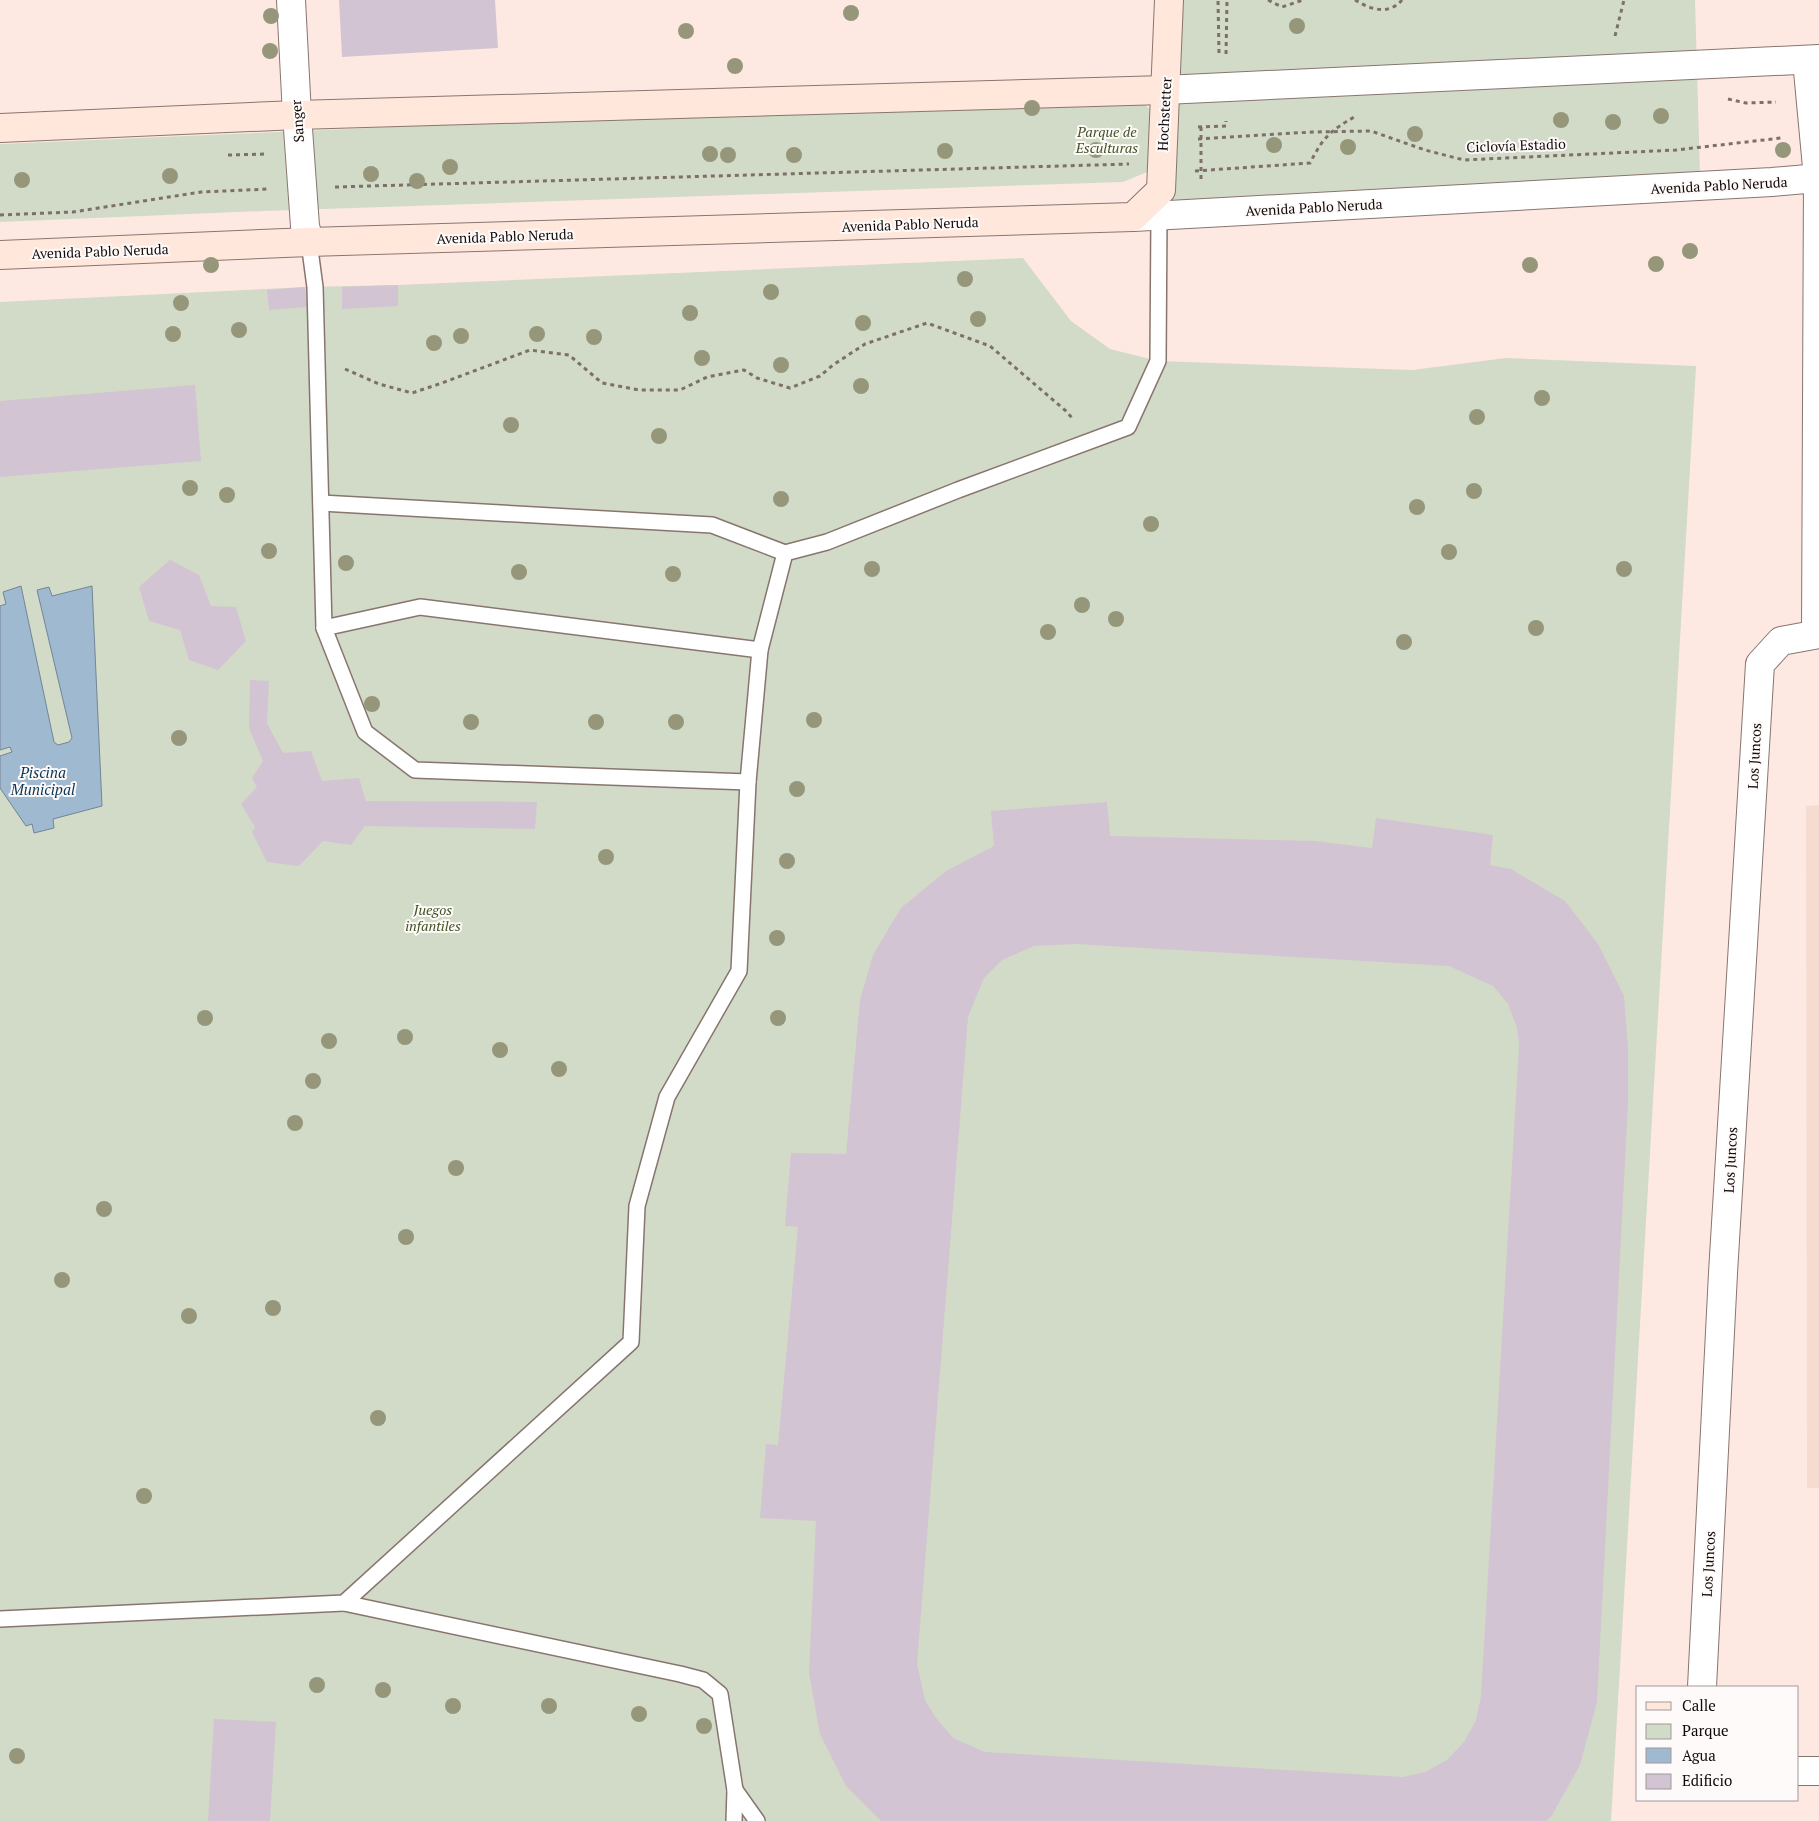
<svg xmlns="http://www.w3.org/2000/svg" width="1819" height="1821" font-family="'PT Serif',serif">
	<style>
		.built { fill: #f6dbd0 }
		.green { fill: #d2dbc7 }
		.water { fill: #9fb9d0; stroke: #748494 }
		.building { fill: #d2c4d3; fill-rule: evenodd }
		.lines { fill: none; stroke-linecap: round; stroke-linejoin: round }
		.service-casing { stroke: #88756f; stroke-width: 18 }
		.minor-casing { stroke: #88756f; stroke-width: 30 }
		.tertiary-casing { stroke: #88756f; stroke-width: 30 }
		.secondary-casing { stroke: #88756f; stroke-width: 30 }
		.path { stroke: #7d706b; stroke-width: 3; stroke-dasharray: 4 4; stroke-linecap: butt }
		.service { stroke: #fff; stroke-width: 15 }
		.minor { stroke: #fff; stroke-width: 28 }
		.tertiary { stroke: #fff; stroke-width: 28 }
		.secondary { stroke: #ffe8db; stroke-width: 28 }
		.tree { fill: #96967a }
		.labels { text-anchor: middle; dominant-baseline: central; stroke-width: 4; stroke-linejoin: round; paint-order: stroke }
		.street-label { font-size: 14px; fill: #110a08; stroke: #fefaf9 }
		.park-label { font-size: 14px; font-style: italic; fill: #405324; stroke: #fefaf9 }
		.water-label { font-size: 15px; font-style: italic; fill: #093757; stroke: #fefaf9 }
	</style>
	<rect width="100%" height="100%" fill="#fee9e2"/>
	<path class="built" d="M1819,805V1488H1807L1806,806Z"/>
	<g class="green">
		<path d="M1184,0H1695L1700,175L1169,206L1175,99Z"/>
		<path d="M1134,95L1153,112L1152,170L1123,182L264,211L0,222V144Z"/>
		<path d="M1023,258L1071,321L1110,349L1158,361L1412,370L1506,358L1696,366L1611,1821H0V302L305,287L398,285Z"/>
	</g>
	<path class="water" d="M21,586L54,742L58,745L69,742L72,738L37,590L49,587L52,596L92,586L102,806L53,819L54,828L34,833L32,824L26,826L0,788V756L12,752L10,747L0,750V606L6,604L3,592Z"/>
	<g class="building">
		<path d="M339,0H495L498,48L342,57Z"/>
		<path d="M398,285V306L342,309V287Z"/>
		<path d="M305,287L307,307L269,310L267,290Z"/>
		<path d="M195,385L201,461L0,477V401Z"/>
		<path d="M170,560L199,575L211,606L236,607L246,641L218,670L189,660L180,630L149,621L139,587Z"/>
		<path d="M250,680L269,681L267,723L283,753L311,751L322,781L359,778L366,801L537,802L535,829L365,826L351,845L323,841L299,866L267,862L252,832L255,827L241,804L257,787L252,778L263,761L249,728Z"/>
		<path d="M1107,802L1110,836L1315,841L1372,848L1376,818L1493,835L1490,865L1511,869L1565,901L1598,944L1624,996L1628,1048V1103L1597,1702L1580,1765L1551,1817L1546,1821H881L846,1786L820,1734L809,1673L816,1521L760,1518L766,1444L778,1445L798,1227L785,1226L791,1153L846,1154L860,1000L873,955L901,908L946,871L994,846L991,811ZM1075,944L1449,966L1493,986L1508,1004L1517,1028L1519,1045L1481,1696L1476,1720L1464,1742L1447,1760L1425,1772L1403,1777L985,1752L953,1738L936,1718L925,1700L917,1664L968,1017L984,978L1002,960L1034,946Z"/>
		<path d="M214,1719L276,1722L270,1821H208Z"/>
	</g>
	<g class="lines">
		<defs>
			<g id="service">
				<path d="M309,242L315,287L324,628L365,732L415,770L748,782"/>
				<path d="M321,503L712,525L785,553"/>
				<path d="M324,628L420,607L760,650"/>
				<path d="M344,1603L680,1674L703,1680L720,1694L735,1790L734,1821"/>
				<path d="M0,1619L344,1603L631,1342L637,1206L667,1097L739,971L748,782L760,650L785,553L827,542L958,490L1128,427L1158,361L1159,215"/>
				<path d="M735,1790L757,1821"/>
			</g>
			<g id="minor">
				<path d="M1807,60L1818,178L1816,634"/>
				<path d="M1702,1687L1723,1273L1760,664L1781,641L1819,634"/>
				<path d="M1798,1771H1819"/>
			</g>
			<g id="tertiary">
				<path d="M291,0L297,115L305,226L309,242"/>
				<path d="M1164,90L1819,59"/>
				<path d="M1133,217L1772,182L1819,178"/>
			</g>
			<g id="secondary">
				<path d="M0,128L297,115L1164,90"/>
				<path d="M0,255L309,242L1133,217L1161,190L1169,0"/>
			</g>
		</defs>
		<use href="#service" class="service-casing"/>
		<use href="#minor" class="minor-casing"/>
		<use href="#tertiary" class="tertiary-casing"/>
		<use href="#secondary" class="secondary-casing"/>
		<g class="path">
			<path d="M1268,0L1282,7L1303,0"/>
			<path d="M1355,0C1370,9 1388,16 1402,0"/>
			<path d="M1615,36L1624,0"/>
			<path d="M1219,53L1218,0H1221"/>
			<path d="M1226,54L1227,0"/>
			<path d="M1728,99L1746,103L1776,102"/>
			<path d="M1198,127L1226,126V121"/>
			<path d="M1198,139L1312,132L1371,131L1425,150L1464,160L1676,150L1781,138"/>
			<path d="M228,155L267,154"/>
			<path d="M1195,171L1310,163C1324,136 1330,131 1356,116"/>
			<path d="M1201,179V127"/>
			<path d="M335,187L1129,164"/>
			<path d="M0,215L73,212L201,192L269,189"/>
			<path d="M345,369L379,384L412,393L442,383L530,350L569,355L602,383L639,390H680L707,377L744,370L757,378L790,388L820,376L833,365L865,344L927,323L990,346L1066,411L1073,419"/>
		</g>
		<use href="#service" class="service"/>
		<use href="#minor" class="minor"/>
		<use href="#tertiary" class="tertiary"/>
		<use href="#secondary" class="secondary"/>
	</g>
	<g class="tree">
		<circle cx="851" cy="13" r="8"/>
		<circle cx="271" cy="16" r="8"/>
		<circle cx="1297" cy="26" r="8"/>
		<circle cx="686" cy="31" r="8"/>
		<circle cx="270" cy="51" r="8"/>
		<circle cx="735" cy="66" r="8"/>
		<circle cx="1032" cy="108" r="8"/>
		<circle cx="1661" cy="116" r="8"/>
		<circle cx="1561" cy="120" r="8"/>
		<circle cx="1613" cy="122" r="8"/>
		<circle cx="1415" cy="134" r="8"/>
		<circle cx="1274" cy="145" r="8"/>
		<circle cx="1348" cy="147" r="8"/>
		<circle cx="1096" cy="150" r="8"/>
		<circle cx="1783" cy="150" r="8"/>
		<circle cx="945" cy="151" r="8"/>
		<circle cx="710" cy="154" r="8"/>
		<circle cx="728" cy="155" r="8"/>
		<circle cx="794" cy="155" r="8"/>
		<circle cx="450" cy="167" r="8"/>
		<circle cx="371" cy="174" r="8"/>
		<circle cx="170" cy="176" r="8"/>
		<circle cx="22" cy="180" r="8"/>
		<circle cx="417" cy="181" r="8"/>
		<circle cx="1690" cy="251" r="8"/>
		<circle cx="1656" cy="264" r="8"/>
		<circle cx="211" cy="265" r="8"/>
		<circle cx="1530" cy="265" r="8"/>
		<circle cx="965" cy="279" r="8"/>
		<circle cx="771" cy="292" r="8"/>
		<circle cx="181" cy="303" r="8"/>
		<circle cx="690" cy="313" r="8"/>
		<circle cx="978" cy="319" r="8"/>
		<circle cx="863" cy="323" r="8"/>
		<circle cx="239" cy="330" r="8"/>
		<circle cx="173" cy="334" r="8"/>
		<circle cx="537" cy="334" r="8"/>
		<circle cx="461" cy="336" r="8"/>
		<circle cx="594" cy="337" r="8"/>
		<circle cx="434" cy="343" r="8"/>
		<circle cx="702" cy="358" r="8"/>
		<circle cx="781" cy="365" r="8"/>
		<circle cx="861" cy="386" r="8"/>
		<circle cx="1542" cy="398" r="8"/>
		<circle cx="1477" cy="417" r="8"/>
		<circle cx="511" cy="425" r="8"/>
		<circle cx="659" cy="436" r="8"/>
		<circle cx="190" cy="488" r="8"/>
		<circle cx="1474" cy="491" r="8"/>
		<circle cx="227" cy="495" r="8"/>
		<circle cx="781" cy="499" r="8"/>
		<circle cx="1417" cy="507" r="8"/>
		<circle cx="1151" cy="524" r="8"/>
		<circle cx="269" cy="551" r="8"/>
		<circle cx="1449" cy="552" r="8"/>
		<circle cx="346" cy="563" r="8"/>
		<circle cx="872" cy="569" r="8"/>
		<circle cx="1624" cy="569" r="8"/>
		<circle cx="519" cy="572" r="8"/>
		<circle cx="673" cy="574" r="8"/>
		<circle cx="1082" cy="605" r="8"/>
		<circle cx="1116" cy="619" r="8"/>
		<circle cx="1536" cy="628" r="8"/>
		<circle cx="1048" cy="632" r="8"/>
		<circle cx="1404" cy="642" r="8"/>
		<circle cx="372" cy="704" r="8"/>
		<circle cx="814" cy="720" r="8"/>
		<circle cx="471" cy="722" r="8"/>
		<circle cx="596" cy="722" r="8"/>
		<circle cx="676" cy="722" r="8"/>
		<circle cx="179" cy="738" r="8"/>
		<circle cx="797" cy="789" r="8"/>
		<circle cx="606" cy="857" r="8"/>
		<circle cx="787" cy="861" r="8"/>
		<circle cx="777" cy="938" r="8"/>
		<circle cx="205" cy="1018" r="8"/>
		<circle cx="778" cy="1018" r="8"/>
		<circle cx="405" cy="1037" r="8"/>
		<circle cx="329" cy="1041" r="8"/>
		<circle cx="500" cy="1050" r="8"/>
		<circle cx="559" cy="1069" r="8"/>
		<circle cx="313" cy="1081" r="8"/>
		<circle cx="295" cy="1123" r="8"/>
		<circle cx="456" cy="1168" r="8"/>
		<circle cx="104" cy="1209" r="8"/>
		<circle cx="406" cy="1237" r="8"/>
		<circle cx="62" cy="1280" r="8"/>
		<circle cx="273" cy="1308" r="8"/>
		<circle cx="189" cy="1316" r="8"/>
		<circle cx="378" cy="1418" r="8"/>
		<circle cx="144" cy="1496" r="8"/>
		<circle cx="317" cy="1685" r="8"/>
		<circle cx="383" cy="1690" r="8"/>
		<circle cx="453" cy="1706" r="8"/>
		<circle cx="549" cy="1706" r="8"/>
		<circle cx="639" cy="1714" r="8"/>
		<circle cx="704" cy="1726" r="8"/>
		<circle cx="17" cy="1756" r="8"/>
	</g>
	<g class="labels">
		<g class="street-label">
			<text transform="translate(1164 114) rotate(-87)">Hochstetter</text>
			<text transform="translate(297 121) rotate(-94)">Sanger</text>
			<text transform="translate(1516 145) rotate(-2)">Ciclovía Estadio</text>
			<text transform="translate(1719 185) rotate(-3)">Avenida Pablo Neruda</text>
			<text transform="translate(1314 207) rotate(-3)">Avenida Pablo Neruda</text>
			<text transform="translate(910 224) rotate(-2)">Avenida Pablo Neruda</text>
			<text transform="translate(505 236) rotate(-2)">Avenida Pablo Neruda</text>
			<text transform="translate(100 251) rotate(-2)">Avenida Pablo Neruda</text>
			<text transform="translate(1754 756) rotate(-87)">Los Juncos</text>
			<text transform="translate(1730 1160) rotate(-87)">Los Juncos</text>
			<text transform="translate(1708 1564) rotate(-87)">Los Juncos</text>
		</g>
		<g class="park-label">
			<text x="1107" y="131">Parque de<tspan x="1107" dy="16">Esculturas</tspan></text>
			<text x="433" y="909">Juegos<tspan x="433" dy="16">infantiles</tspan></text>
		</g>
		<g class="water-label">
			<text x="43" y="772">Piscina<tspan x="43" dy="17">Municipal</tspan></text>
		</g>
	</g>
	<rect x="1636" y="1686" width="162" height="115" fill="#fefaf9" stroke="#9f9a99"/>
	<rect x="1646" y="1702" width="25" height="8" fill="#ffe8db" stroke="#9f9a99"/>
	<text x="1682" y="1711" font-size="15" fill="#110a08">Calle</text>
	<rect x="1646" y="1724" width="25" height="15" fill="#d2dbc7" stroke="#9f9a99"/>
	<text x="1682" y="1736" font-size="15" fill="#110a08">Parque</text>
	<rect x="1646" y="1748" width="25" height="15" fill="#9fb9d0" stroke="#9f9a99"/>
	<text x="1682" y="1761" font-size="15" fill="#110a08">Agua</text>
	<rect x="1646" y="1774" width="25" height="15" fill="#d2c4d3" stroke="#9f9a99"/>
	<text x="1682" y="1786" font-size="15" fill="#110a08">Edificio</text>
</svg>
